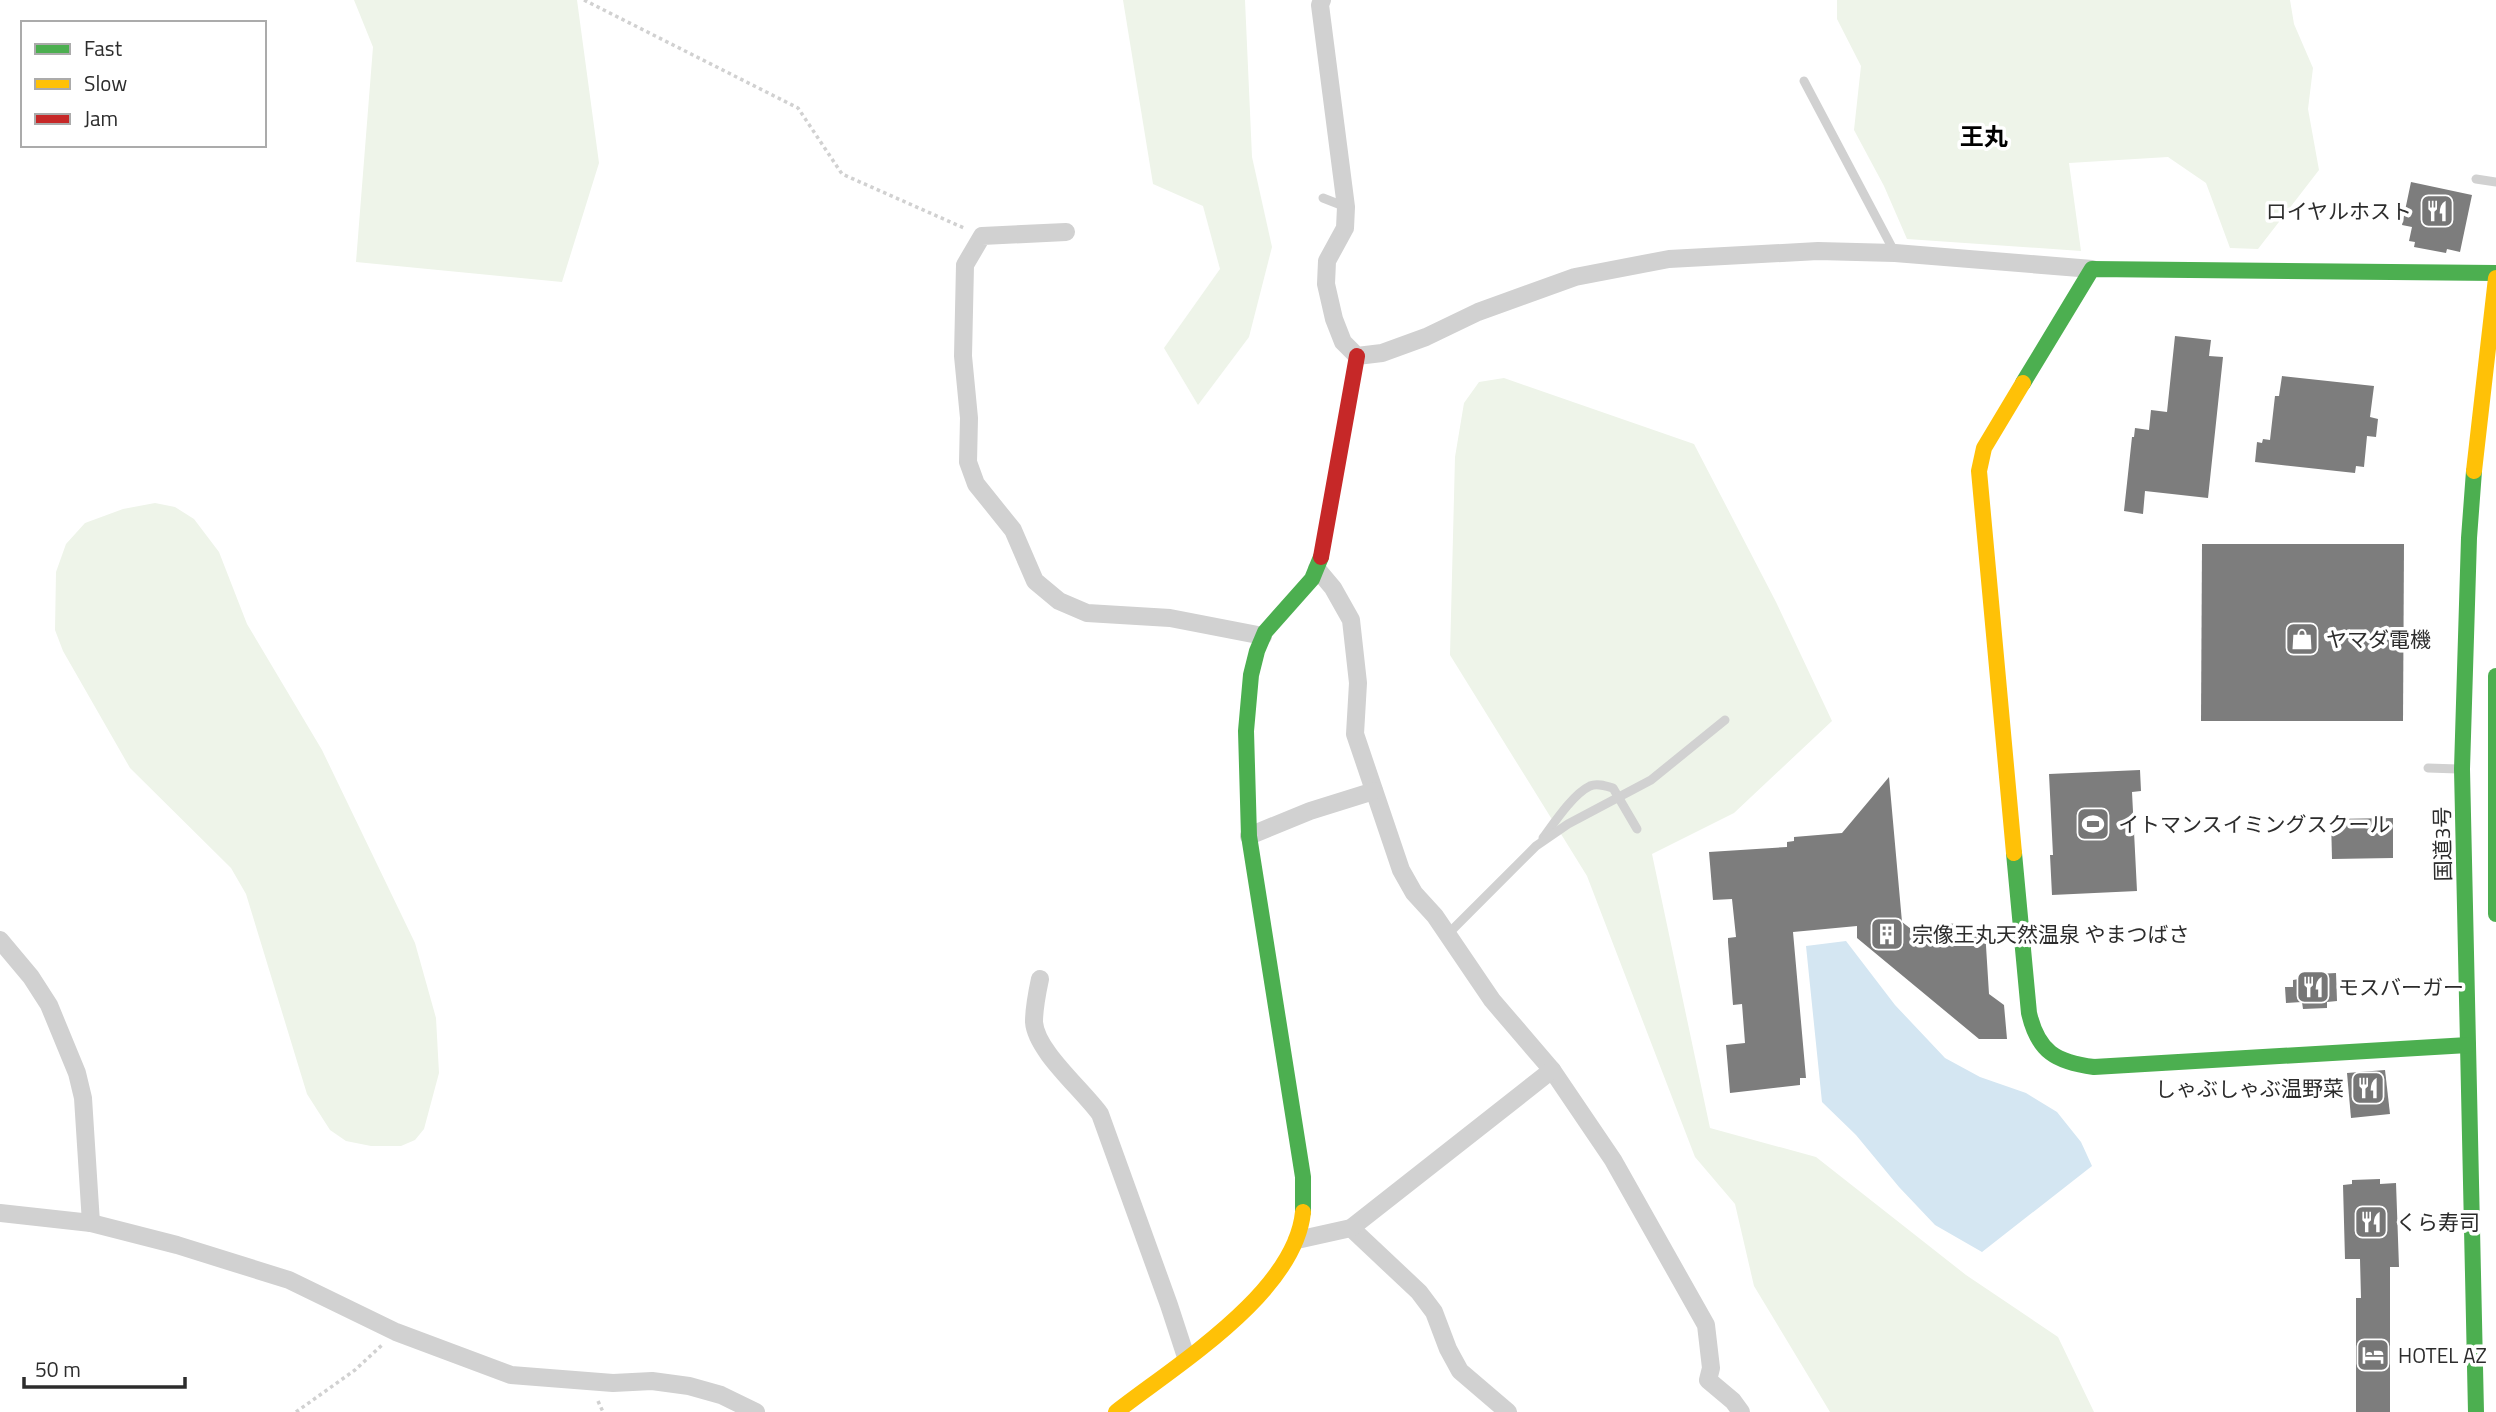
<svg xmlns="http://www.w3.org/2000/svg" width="2496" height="1412" font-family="'Titillium Web','Noto Sans JP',sans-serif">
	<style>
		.green { fill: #eef4e9 }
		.water { fill: #d4e6f2 }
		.building { fill: #7d7d7d }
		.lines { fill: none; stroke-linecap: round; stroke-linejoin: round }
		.path { stroke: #d1d1d1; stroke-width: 3.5; stroke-dasharray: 3.5 3.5; stroke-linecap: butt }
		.lane { stroke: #d1d1d1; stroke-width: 9 }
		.street { stroke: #d1d1d1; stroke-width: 18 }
		.fast { stroke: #4caf50; stroke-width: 16 }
		.slow { stroke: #ffc107; stroke-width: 16 }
		.jam { stroke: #c62828; stroke-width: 16 }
		.labels { text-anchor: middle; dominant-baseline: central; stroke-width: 7; stroke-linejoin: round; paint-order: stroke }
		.poi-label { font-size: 21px; fill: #2c2c2c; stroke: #fff; text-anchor: start }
		.street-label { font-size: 21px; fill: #2c2c2c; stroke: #fff }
		.quarter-label { font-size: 24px; font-weight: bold; fill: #000; stroke: #fff }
	</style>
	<rect width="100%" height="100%" fill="#fff"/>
	<g class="green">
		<path d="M354,0H577L599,163L562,282L356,262L373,47Z"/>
		<path d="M1123,0H1245L1252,157L1272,247L1249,337L1198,405L1164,348L1220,269L1203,206L1153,184Z"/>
		<path d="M1837,0H2290L2294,24L2313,68L2308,109L2319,170L2258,249L2230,248L2206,183L2168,157L2069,163L2081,251L1907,239L1884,186L1854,130L1861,66L1837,19Z"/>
		<path d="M1504,378L1694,444L1776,602L1832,721L1734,813L1652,854L1710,1128L1816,1157L1966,1275L2058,1337L2094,1412H1830L1754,1286L1735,1204L1695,1157L1587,876L1450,655L1455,457L1464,403L1479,382Z"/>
		<path d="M155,503L175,507L194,519L219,552L247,624L322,750L415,943L436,1018L439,1073L424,1129L415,1140L401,1146H371L346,1141L330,1130L307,1094L246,894L231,868L130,768L63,651L55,630L56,572L66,544L85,523L123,509Z"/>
	</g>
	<path class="water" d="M1846,941L1895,1005L1945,1058L1980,1077L2026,1093L2057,1112L2081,1142L2092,1166L1982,1252L1935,1225L1899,1187L1856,1135L1822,1102L1806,946Z"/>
	<g class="building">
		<path d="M2411,182L2472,195L2460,252L2447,249L2446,253L2414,247L2415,242L2409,241L2412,227L2402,225Z"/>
		<path d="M2175,336L2211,340L2209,356L2223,357L2208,498L2145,491L2143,514L2124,511L2132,437H2134L2135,428L2149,430L2151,410L2167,412Z"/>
		<path d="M2282,376L2374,386L2370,417L2378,419L2376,437L2367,436L2364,467L2356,466L2355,473L2255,462L2257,442L2262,443L2263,439L2270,440L2275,396H2279Z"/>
		<path d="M2202,544H2404L2403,721H2201Z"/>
		<path d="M2140,770L2141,791L2132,792L2137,891L2052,895L2050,855H2053L2049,774Z"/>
		<path d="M1889,777L1902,922L1915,932L1947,930V924L1963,923L1964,927H1975V931L1985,930L1989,994L2004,1005L2007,1039H1979L1857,938V926L1793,932L1806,1078H1800V1085L1730,1093L1726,1045L1745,1043L1742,1004L1733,1005L1728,942V938L1736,937L1732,899L1713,900L1709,852L1787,847V842L1794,841V837L1842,833Z"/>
		<path d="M2393,818V858L2332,859L2331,819Z"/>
		<path d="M2336,973L2337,1001L2327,1002V1008L2303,1009L2302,1002L2286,1003L2285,987H2293V980L2299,979L2300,977L2318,976V974Z"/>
		<path d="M2385,1070L2390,1114L2351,1118L2347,1073Z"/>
		<path d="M2380,1179V1184L2396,1183L2399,1267H2390V1412H2356V1298H2361L2360,1259H2345L2343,1185L2352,1184V1180Z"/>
	</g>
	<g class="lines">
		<g class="path">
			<path d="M584,0L798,108L842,174L964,228"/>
			<path d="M598,1401L603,1412"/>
			<path d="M296,1412L355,1370L382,1345"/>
		</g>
		<g class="lane">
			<path d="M1804,81L1895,253"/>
			<path d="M2476,179L2496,182"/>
			<path d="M1323,198L1346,207"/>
			<path d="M2428,768L2458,769"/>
			<path d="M1543,838C1554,823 1573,794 1590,786C1597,783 1606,786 1613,788L1637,829"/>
			<path d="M1448,934L1536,846L1568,824L1651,780L1725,720"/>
		</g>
		<g class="street">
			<path d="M1322,0L1320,5L1346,207L1345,228L1327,261L1326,284L1334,319L1343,342L1357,356L1382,353L1426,337L1478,312L1575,277L1669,259L1818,251L1895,253L2092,269"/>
			<path d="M1066,232L982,236L965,265L963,356L969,418L968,462L976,484L1013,530L1035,581L1059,601L1087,613L1170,618L1263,636"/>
			<path d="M1317,569L1333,588L1351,620L1358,683L1355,734L1401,870L1414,893L1435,916L1492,1000L1552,1070L1613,1160L1706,1325L1711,1368L1708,1380L1733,1401L1741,1412"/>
			<path d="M1249,836L1310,811L1374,791"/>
			<path d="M0,940L31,977L49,1005L77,1073L83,1098L91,1223"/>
			<path d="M1040,979C1037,993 1034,1007 1034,1022C1036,1051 1082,1089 1100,1114L1169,1305L1186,1357"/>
			<path d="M0,1213L91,1223L177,1245L289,1280L396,1332L511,1375L613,1383L652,1381L689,1386L721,1395L756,1412"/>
			<path d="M1351,1228L1419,1292L1434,1312L1448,1349L1460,1371L1508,1412"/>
			<path d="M1297,1240L1351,1228L1552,1070"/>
		</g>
		<g class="fast">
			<path d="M2023,383L2092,269L2496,273"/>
			<path d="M2474,471L2469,538L2462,769L2476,1412"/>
			<path d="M2496,676V914"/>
			<path d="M2014,853L2029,1013C2038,1052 2056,1062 2094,1067L2468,1045"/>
			<path d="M1303,1212V1177L1249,836L1246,731L1251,675L1257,651L1265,632L1312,579L1321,557"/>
		</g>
		<g class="slow">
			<path d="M2474,471L2496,278"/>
			<path d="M2014,853L1979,471L1984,448L2023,383"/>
			<path d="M1116,1412C1176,1365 1295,1293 1303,1212"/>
		</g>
		<path class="jam" d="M1321,557L1357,356"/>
	</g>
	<defs>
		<symbol id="restaurant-square" viewBox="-11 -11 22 22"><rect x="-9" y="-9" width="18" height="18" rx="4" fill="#767676" stroke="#fff"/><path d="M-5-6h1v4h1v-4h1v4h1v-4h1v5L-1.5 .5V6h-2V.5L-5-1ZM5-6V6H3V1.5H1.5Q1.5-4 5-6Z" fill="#fff"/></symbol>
		<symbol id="shop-square" viewBox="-11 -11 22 22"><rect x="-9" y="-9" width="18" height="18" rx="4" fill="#767676" stroke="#fff"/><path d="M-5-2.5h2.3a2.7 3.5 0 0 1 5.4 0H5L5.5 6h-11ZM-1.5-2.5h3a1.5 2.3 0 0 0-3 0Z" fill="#fff"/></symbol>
		<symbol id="stadium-square" viewBox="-11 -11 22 22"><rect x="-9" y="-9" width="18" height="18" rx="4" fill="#767676" stroke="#fff"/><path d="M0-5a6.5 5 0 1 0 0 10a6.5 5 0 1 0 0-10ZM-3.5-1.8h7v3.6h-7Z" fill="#fff"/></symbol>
		<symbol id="building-square" viewBox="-11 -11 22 22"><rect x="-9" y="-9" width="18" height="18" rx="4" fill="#767676" stroke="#fff"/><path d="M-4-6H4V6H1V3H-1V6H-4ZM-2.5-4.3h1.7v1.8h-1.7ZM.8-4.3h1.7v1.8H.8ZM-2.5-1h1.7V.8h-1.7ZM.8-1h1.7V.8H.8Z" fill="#fff"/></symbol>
		<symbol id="hotel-square" viewBox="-11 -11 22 22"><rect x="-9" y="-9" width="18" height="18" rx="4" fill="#767676" stroke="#fff"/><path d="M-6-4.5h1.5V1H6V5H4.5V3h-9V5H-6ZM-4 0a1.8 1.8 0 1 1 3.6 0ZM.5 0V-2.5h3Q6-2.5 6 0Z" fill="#fff"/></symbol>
	</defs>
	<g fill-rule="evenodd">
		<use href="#restaurant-square" x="2418" y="192" width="38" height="38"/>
		<use href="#shop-square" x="2283" y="620" width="38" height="38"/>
		<use href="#stadium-square" x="2074" y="805" width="38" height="38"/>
		<use href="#building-square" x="1868" y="915" width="38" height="38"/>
		<use href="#restaurant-square" x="2294" y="968" width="38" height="38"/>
		<use href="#restaurant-square" x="2349" y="1069" width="38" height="38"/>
		<use href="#restaurant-square" x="2352" y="1203" width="38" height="38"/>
		<use href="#hotel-square" x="2354" y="1336" width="38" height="38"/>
	</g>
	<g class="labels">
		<g class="poi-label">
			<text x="2412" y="211" text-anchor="end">ロイヤルホスト</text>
			<text x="2326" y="639">ヤマダ電機</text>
			<text x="2118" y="824">イトマンスイミングスクール</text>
			<text x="1912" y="934">宗像王丸天然温泉 やまつばさ</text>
			<text x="2338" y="987">モスバーガー</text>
			<text x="2344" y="1088" text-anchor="end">しゃぶしゃぶ温野菜</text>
			<text x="2396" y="1222">くら寿司</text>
			<text x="2398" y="1355">HOTEL AZ</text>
		</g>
		<g class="street-label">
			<text transform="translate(2442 844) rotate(-91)">国道3号</text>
		</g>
		<g class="quarter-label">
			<text x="1984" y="136">王丸</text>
		</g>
	</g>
	<rect x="21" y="21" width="245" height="126" fill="#ffffff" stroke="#ababab" stroke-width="2"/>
	<rect x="35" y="44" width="35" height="10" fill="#4caf50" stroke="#ababab" stroke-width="2"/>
	<text x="84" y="56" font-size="21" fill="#2c2c2c">Fast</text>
	<rect x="35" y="79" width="35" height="10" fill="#ffc107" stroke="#ababab" stroke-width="2"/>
	<text x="84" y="91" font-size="21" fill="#2c2c2c">Slow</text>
	<rect x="35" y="114" width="35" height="10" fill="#c62828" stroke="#ababab" stroke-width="2"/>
	<text x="84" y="126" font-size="21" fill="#2c2c2c">Jam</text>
	<path d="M24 1377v10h161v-10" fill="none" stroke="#2c2c2c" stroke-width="3.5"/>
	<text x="35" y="1377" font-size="21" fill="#2c2c2c" stroke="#ffffff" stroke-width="5" paint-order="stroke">50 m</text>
</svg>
